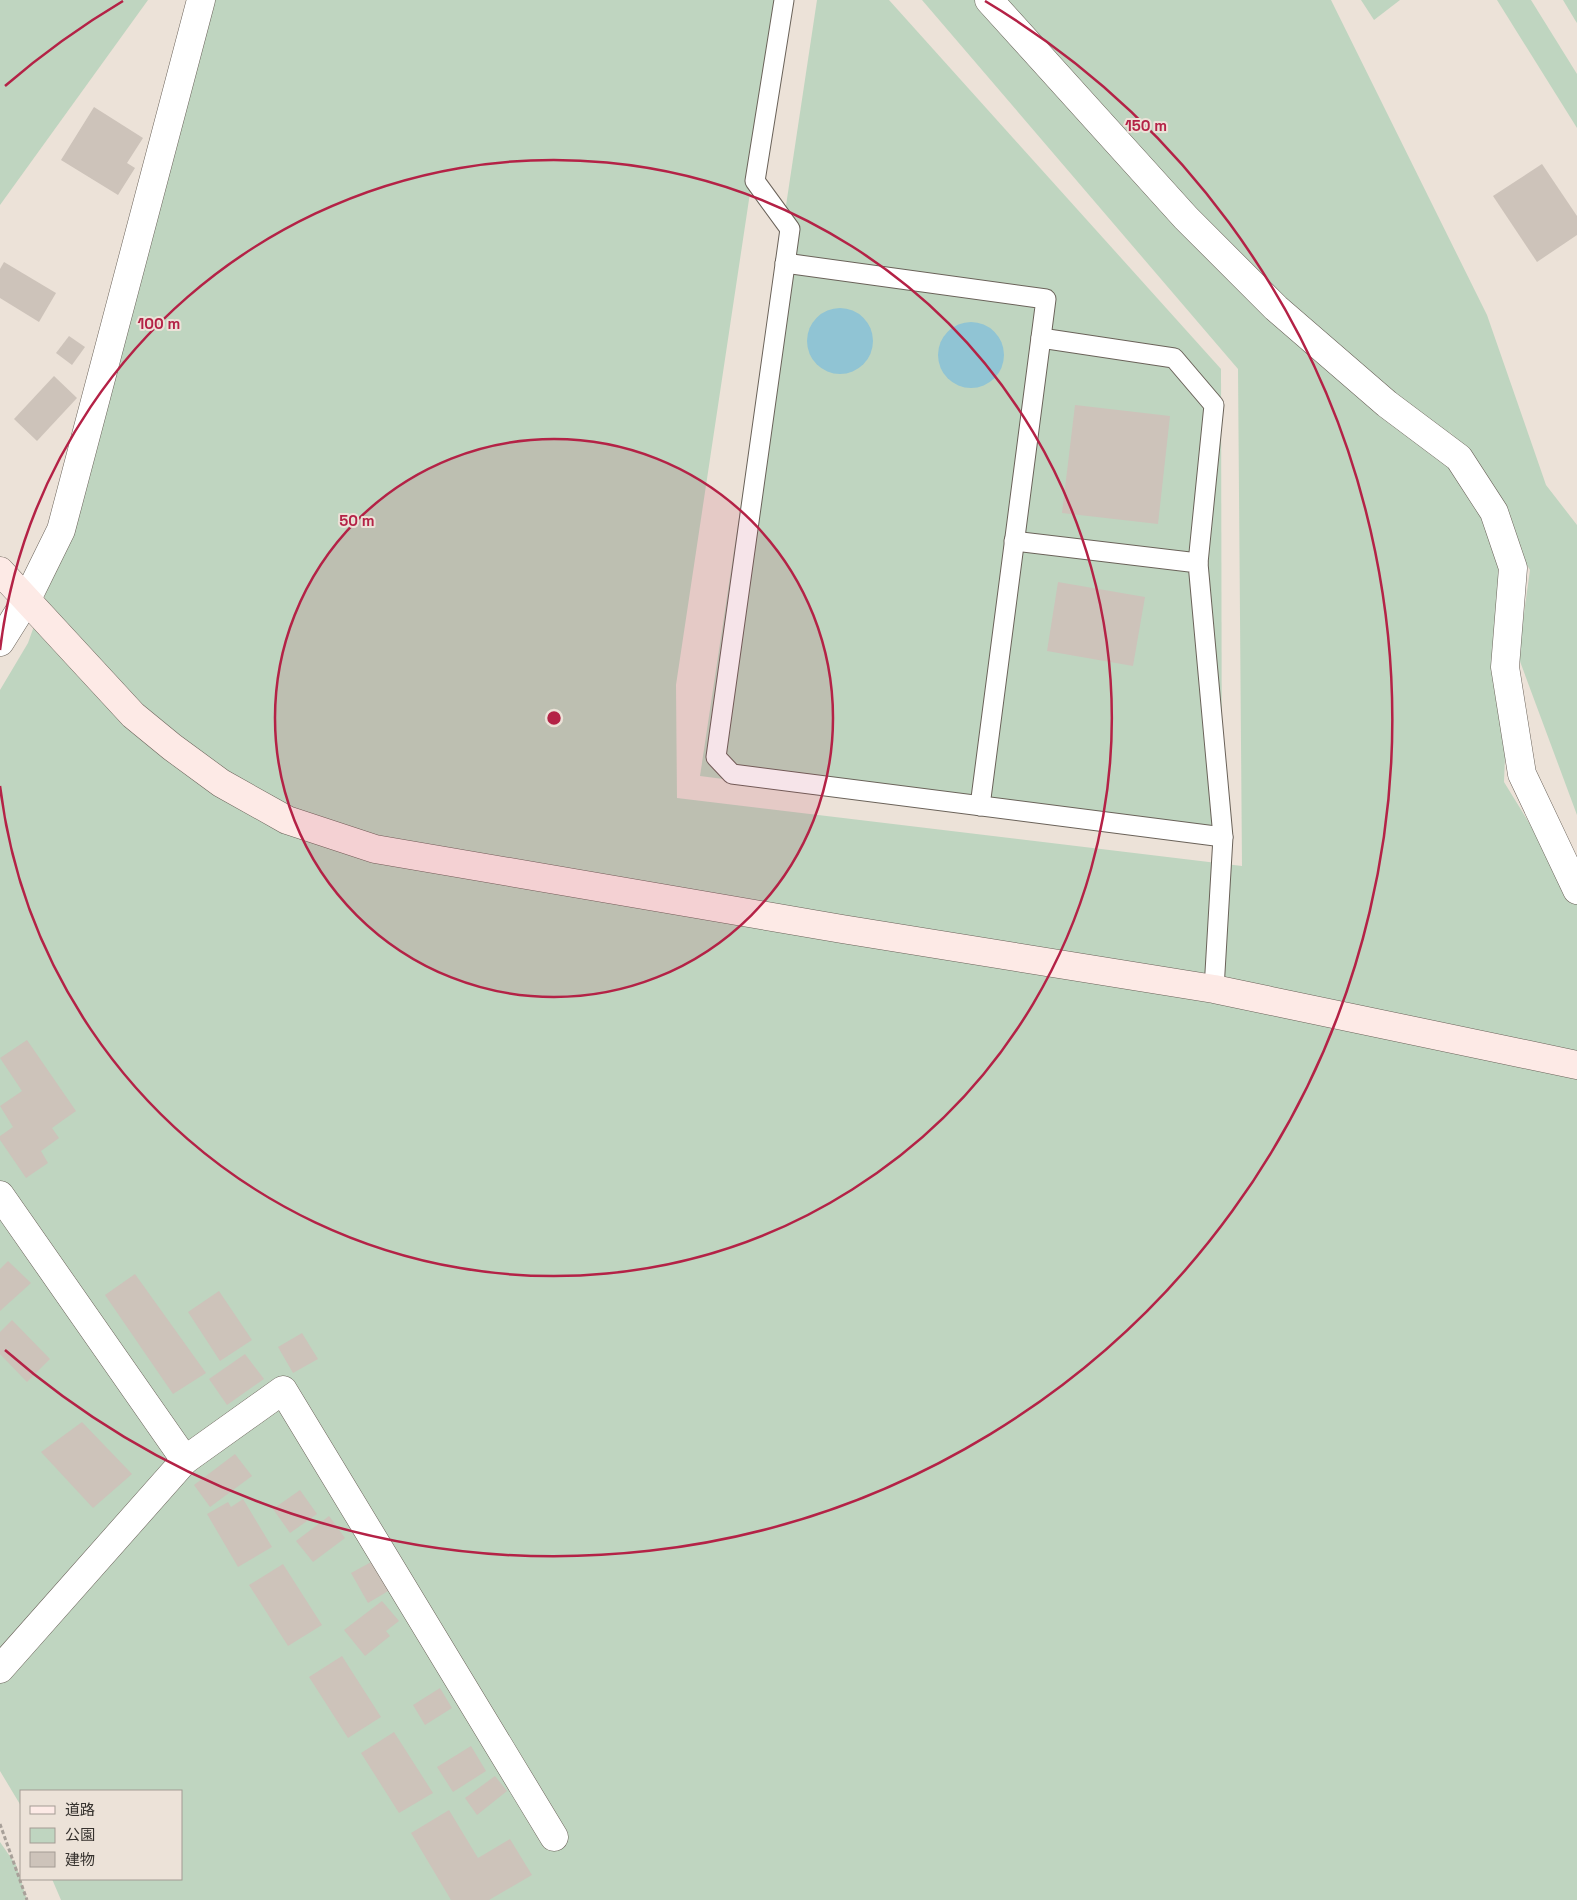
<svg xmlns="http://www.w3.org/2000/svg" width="1577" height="1900" font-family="'Space Grotesk','Noto Sans JP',sans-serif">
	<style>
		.green { fill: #bfd5c0 }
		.water { fill: #90c4d4 }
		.building { fill: #cdc3ba }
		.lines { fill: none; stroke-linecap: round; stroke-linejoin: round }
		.lane-casing { stroke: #6a6259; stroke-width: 21 }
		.street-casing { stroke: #6a6259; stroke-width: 29 }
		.secondary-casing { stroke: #6a6259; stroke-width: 29 }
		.path { stroke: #a8a099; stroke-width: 3; stroke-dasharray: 4 2.5; stroke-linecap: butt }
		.lane { stroke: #fff; stroke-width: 19 }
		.street { stroke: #fff; stroke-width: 28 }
		.secondary { stroke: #fdeae6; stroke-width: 28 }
		.ring { fill: none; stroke: #b42246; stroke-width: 2.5 }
		.centre { fill: #b42246; stroke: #ece2d8; stroke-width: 2.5 }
		.ring-label { font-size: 15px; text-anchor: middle; font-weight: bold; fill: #b42246; stroke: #ece2d8; stroke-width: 4; stroke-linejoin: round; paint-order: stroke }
	</style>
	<rect width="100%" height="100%" fill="#ece2d8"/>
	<g class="green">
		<path d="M0,0H148L0,205Z"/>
		<path d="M212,0H779L676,685L677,798L1242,866L1238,369L922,0H1331L1487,315L1546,485L1577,525V815L1518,656L1530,570L1478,487L1448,426L1485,509L1512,586L1504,782L1577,901V1900H61L52,1879H181V1791H21V1806L0,1771V690L28,643L91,466Z"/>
		<path d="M817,0H889L1221,369L1222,843L700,776Z"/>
		<path d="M1361,0H1400L1374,20Z"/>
		<path d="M1497,0H1531L1577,74V128Z"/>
		<path d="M1563,0H1577V23L1575,20Z"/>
		<path d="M0,1842L16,1865L27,1900H0Z"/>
	</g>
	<g class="water">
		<circle cx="840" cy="341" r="33"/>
		<circle cx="971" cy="355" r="33"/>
	</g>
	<g class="building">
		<path d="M94,107L143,138L127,163L135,168L118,195L61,160Z"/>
		<path d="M1542,164L1577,216V235L1537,262L1493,196Z"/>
		<path d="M4,262L56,293L39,322L0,298V269Z"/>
		<path d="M69,336L85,347L72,365L56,353Z"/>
		<path d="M54,376L77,398L37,441L14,419Z"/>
		<path d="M1075,405L1170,416L1158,524L1062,513Z"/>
		<path d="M1058,582L1145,597L1133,666L1047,651Z"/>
		<path d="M27,1040L76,1111L52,1128L59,1138L41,1151L48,1163L26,1178L0,1140V1136L13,1127L0,1106L22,1091L0,1058Z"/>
		<path d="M8,1261L31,1283L0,1311V1269Z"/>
		<path d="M135,1274L206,1373L173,1394L105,1295Z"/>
		<path d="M219,1291L252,1340L220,1361L188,1312Z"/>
		<path d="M12,1320L50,1359L27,1382L0,1354V1332Z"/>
		<path d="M302,1333L318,1359L293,1373L278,1347Z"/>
		<path d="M245,1354L264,1379L227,1405L209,1379Z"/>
		<path d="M82,1422L132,1474L93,1508L41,1452Z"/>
		<path d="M235,1454L252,1476L210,1507L194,1485Z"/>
		<path d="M300,1490L317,1514L290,1533L273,1509Z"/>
		<path d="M243,1499L272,1547L238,1567L207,1514L228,1502L231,1507Z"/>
		<path d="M329,1516L345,1538L313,1562L296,1541Z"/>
		<path d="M373,1561L390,1590L368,1603L351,1573Z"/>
		<path d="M283,1564L322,1625L288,1646L249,1585Z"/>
		<path d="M382,1601L399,1621L386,1631L390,1636L365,1656L344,1630Z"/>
		<path d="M342,1656L381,1717L348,1738L309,1677Z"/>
		<path d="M440,1688L452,1708L425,1725L413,1705Z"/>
		<path d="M394,1732L433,1793L399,1813L361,1753Z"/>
		<path d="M471,1746L486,1771L453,1792L437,1767Z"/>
		<path d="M495,1776L507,1791L477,1815L465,1798Z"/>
		<path d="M449,1810L478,1858L510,1839L532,1875L489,1900H451L411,1833Z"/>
	</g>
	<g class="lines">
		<defs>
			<g id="lane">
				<path d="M784,0L755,181L790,229L716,757L732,774L1223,837"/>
				<path d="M785,263L1046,299L980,806"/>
				<path d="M1041,338L1174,358L1214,405L1198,563"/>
				<path d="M1014,541L1198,563L1223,837L1214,989"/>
			</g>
			<g id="street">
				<path d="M989,0L1186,218L1276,308L1387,404L1459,458L1494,512L1513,568L1505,667L1522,774L1577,890"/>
				<path d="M0,642L27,599L61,530L201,0"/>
				<path d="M0,1195L185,1460"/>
				<path d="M0,1669L185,1460L283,1390L554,1837"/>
			</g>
			<path id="secondary" d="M0,571L133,715L172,747L221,783L287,820L375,849L842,929L1214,989L1577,1065"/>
		</defs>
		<use href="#lane" class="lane-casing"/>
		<use href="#street" class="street-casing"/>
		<use href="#secondary" class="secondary-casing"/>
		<path class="path" d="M0,1824L27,1900"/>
		<use href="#lane" class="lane"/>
		<use href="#street" class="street"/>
		<use href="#secondary" class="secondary"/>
	</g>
	<circle cx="554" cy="718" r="279" fill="#b42246" fill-opacity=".12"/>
	<g class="ring">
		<circle cx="554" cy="718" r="279"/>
		<path d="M0 650A558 558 0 1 1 0 786"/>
		<path d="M5 86A837 837 0 0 1 123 1M985 1A837 837 0 1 1 5 1350"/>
	</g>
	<circle cx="554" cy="718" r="8" class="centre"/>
	<g class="ring-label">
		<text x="1146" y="131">150 m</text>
		<text x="159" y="329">100 m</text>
		<text x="357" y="526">50 m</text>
	</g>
	<rect x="20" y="1790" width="162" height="90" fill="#ece2d8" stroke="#a39b94"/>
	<rect x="30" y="1806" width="25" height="8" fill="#fdeae6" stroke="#a39b94"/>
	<text x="65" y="1815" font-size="15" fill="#35312d">道路</text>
	<rect x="30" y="1828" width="25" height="15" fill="#bfd5c0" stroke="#a39b94"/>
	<text x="65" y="1840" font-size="15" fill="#35312d">公園</text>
	<rect x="30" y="1852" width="25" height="15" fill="#cdc3ba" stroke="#a39b94"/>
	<text x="65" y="1865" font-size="15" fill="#35312d">建物</text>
</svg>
